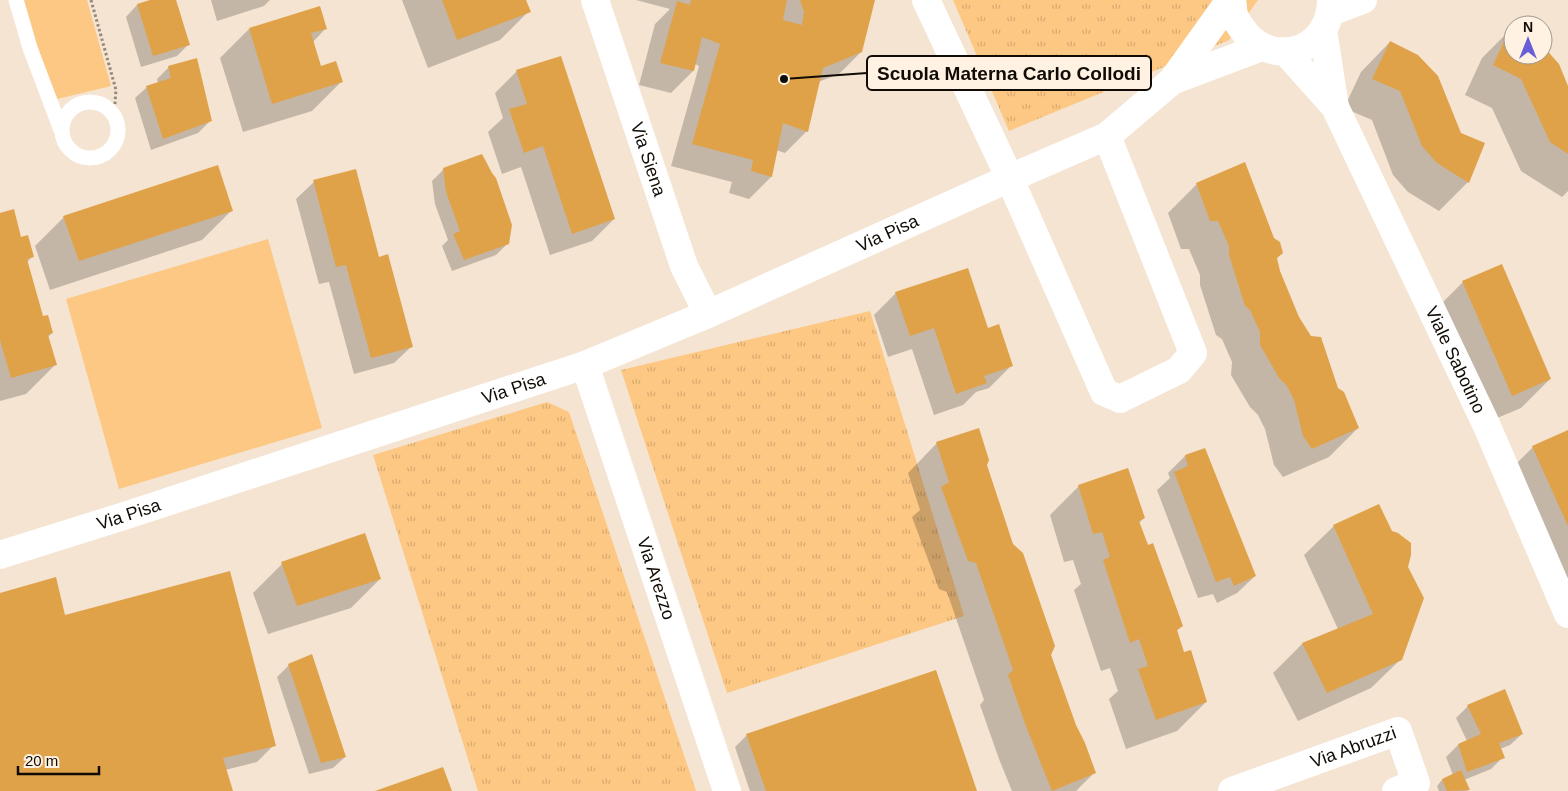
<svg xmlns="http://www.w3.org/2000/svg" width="1568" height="791" font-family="Arial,sans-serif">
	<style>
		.grass { fill: url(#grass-tufts) }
		.park { fill: #fdc883 }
		.shadow { fill: #0003 }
		.building { fill: #e0a249 }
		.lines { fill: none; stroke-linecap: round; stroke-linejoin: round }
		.path { stroke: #94887b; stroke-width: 3; stroke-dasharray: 2.5 2.5; stroke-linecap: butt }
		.lane { stroke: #fff; stroke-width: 15 }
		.street { stroke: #fff; stroke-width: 28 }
		.labels { text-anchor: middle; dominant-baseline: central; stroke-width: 5; stroke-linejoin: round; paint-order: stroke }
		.street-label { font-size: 18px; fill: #100b05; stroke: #fff2e2 }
		.leader { fill: none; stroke: #100b05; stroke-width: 2 }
		.callout-dot { fill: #100b05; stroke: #fff2e2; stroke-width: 2 }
		.callout { fill: #fff2e2; stroke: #100b05; stroke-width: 2 }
		.callout-label { font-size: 19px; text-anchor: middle; font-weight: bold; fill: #100b05 }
	</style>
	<defs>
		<pattern id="grass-tufts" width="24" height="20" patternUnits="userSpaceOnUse" patternTransform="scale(1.25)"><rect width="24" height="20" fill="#fdc883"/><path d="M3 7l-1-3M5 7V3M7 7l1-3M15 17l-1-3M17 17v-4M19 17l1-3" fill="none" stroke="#d8aa70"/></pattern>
	</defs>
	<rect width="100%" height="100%" fill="#f4e4d1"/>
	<g class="grass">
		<path d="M953,0H1258L1229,40L1009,131Z"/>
		<path d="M870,311L964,616L727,693L621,370Z"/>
		<path d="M547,402L569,412L696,791H478L373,455Z"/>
	</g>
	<g class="park">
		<path d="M24,0H87L111,86L53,100Z"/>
		<path d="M268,239L322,428L119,489L66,299Z"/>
	</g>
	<g class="shadow">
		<path d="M155,0H175L189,44L177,56L141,67L126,17L137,5Z"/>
		<path d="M211,0H270L264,6L217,21Z"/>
		<path d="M402,0H525L529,11L500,40L428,68Z"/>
		<path d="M636,0H873L861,52L839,74L818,82L807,131L785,153L776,150L771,177L749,199L729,193L732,182L671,166L699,66L695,64L693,71L671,93L639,85L655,24L670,9Z"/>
		<path d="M326,28L313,42L320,68L341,82L312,111L243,132L220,58L249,29Z"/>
		<path d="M1511,29L1513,30V55H1543V48L1568,90V191L1562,197L1521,171L1492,108L1465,95L1482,58Z"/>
		<path d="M1390,42L1460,134L1483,143L1468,182L1439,211L1408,192L1393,175L1372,120L1344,108L1361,72Z"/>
		<path d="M169,67L210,121L198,133L151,150L135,98L147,87L158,83L157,79Z"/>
		<path d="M517,71L614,219L592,241L550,255L521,167L502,174L488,132L503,118L495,93Z"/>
		<path d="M444,169L508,243L496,255L452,271L442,246L448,240L435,204L432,181Z"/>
		<path d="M314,182L378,258L412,346L394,363L354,374L329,282L319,284L296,199Z"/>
		<path d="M1197,184L1276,259L1279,272L1298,318L1358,428L1329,457L1283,477L1274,465L1265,429L1258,415L1250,407L1231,375L1232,362L1222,339L1216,335L1200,285V275L1189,249H1181L1168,213Z"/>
		<path d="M231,211L202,240L50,290L35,246L64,217Z"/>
		<path d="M0,214L33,256L26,263L42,317L52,333L48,337L55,365L26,394L0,401Z"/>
		<path d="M1463,282L1550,379L1521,408L1483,424L1434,311Z"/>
		<path d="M896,293L987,330L1011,366L989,388L976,392L963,405L934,415L912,349L888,357L874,315Z"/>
		<path d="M1568,431V620L1504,476L1533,447Z"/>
		<path d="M937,443L985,465L1075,725L1095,772L1076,791H1012L999,759L980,705L984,700L947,592L939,589L912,517L920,510L908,473Z"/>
		<path d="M1205,449L1255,576L1237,593L1217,603L1213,594L1198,598L1157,490L1170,478L1168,473L1185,456Z"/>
		<path d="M1079,486L1144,518L1139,523L1181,626L1176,632L1183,654L1206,702L1177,731L1126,749L1109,699L1118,691L1110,668L1101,671L1074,590L1081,584L1073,560L1064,562L1050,515Z"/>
		<path d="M1379,505L1406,568L1401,659L1371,688L1298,721L1273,673L1302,644L1338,629L1304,555L1334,526Z"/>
		<path d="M282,564L380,579L351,608L268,634L253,593Z"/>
		<path d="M0,594L64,616L274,745L257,762L225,770L232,791H0Z"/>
		<path d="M289,665L345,757L333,768L309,774L277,677Z"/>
		<path d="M1468,706L1522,734L1510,745L1500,749L1503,757L1491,769L1464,780L1468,790L1467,791H1439L1437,786L1442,780L1453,775L1446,757L1458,745L1467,741L1456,718Z"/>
		<path d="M747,735L976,791H750L735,747Z"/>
	</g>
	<g class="building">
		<path d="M150,0H176L190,45L153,56L137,4Z"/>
		<path d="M442,0H526L531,12L457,40Z"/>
		<path d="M691,0H787L783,20L802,25L804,12L800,0H875L862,52L823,68L808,132L783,123L772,177L751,171L753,160L692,144L720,44L702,37L694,71L660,63L677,1L690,5Z"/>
		<path d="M320,6L327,29L311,33L321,66L336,61L343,82L272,104L249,28Z"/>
		<path d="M1511,27L1513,28V55H1543V46L1559,64L1568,86V154L1550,142L1521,79L1493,65Z"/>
		<path d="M1390,41L1418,55L1438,76L1461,133L1485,143L1469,183L1437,163L1422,146L1400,91L1372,79Z"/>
		<path d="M561,56L615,219L572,234L543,146L524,153L509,109L527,104L516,70Z"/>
		<path d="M197,58L212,121L163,139L146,86L171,78L168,66Z"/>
		<path d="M482,154L492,173L496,178L512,225L509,244L464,260L453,234L460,231L446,192L443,168Z"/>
		<path d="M1245,162L1274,238L1280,242L1283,253L1277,258L1280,271L1299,317L1311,336L1321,337L1338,388L1344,392L1359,428L1312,449L1303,436L1294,400L1287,386L1279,378L1260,345V332L1250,310L1245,306L1229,255V246L1218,221H1210L1196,183Z"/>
		<path d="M218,165L233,211L79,261L63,216Z"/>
		<path d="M356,169L379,257L388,254L413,347L371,358L346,265L336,267L313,180Z"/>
		<path d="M14,209L21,237L28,235L34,257L27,259L43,316L48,315L53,333L48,335L57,365L11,378L0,340V213Z"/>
		<path d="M1502,264L1551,379L1512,396L1462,281Z"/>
		<path d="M968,268L988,328L999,324L1013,366L984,376L987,383L956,394L934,328L910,336L895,292Z"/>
		<path d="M979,428L989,460L987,465L1013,544L1023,553L1055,646L1051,655L1076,725L1085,743L1096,773L1052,791L1027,729L1008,675L1013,670L976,563L968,561L941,487L949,482L936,442Z"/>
		<path d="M1568,430V526L1532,446Z"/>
		<path d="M1205,448L1256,576L1234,586L1230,577L1216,582L1174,472L1188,466L1185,455Z"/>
		<path d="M1128,468L1145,518L1139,521L1148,545L1153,543L1183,626L1177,630L1184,652L1191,650L1207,702L1156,720L1138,669L1148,666L1139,639L1130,643L1103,560L1110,557L1102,532L1093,534L1078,485Z"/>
		<path d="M1379,504L1392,531L1398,533L1411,543V555L1408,567L1424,598L1402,660L1327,693L1302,643L1373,614L1333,525Z"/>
		<path d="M365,533L381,579L297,606L281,562Z"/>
		<path d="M230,571L276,746L223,758L233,791H0V593L56,577L65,615Z"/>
		<path d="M312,654L346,757L321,763L288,664Z"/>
		<path d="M936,670L977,791H766L746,734Z"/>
		<path d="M1505,689L1523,734L1499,743L1505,758L1467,772L1458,744L1481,734L1467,705Z"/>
		<path d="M443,767L452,791H375Z"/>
		<path d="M1461,770L1470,790L1447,791L1442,779Z"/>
	</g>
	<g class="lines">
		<path class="path" d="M91,0L116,90L114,116"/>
		<g class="lane">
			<path d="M16,0L30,48L61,130"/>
			<circle cx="90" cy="130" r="28"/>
		</g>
		<g class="street">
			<path id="s1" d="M595,0L684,266L708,314"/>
			<path d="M926,0L1005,168L1104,392L1120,399L1179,370L1193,353L1107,136"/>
			<path d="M1232,0C1233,5 1233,11 1234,15C1237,23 1242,29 1247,35C1279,69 1331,48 1331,0"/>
			<path d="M1331,12L1363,0"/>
			<path id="s2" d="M1323,30L1335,107L1486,424L1568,614"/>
			<path d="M1285,51L1335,107"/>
			<path d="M1172,81L1262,47"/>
			<path id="s3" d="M585,365L727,791"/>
			<path id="s4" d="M0,555L121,517L585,365L708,314L1010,178L1107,136L1172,81L1230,0"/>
			<path id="s5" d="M1232,791L1398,731L1416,783L1396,791"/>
		</g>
	</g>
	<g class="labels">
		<g class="street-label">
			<text stroke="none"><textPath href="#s1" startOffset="168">Via Siena</textPath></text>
			<text stroke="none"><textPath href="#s4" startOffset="945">Via Pisa</textPath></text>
			<text stroke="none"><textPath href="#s2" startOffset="358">Viale Sabotino</textPath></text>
			<text stroke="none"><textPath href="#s4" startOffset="540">Via Pisa</textPath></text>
			<text stroke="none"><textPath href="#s4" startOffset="135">Via Pisa</textPath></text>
			<text stroke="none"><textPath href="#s3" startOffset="225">Via Arezzo</textPath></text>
			<text stroke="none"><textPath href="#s5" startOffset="129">Via Abruzzi</textPath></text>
		</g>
	</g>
	<path class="leader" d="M784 79L867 73"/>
	<circle class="callout-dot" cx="784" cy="79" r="5"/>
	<rect class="callout" x="867" y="56" width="284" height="34" rx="5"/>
	<g class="callout-label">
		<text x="1009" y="80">Scuola Materna Carlo Collodi</text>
	</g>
	<g transform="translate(1528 40)"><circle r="24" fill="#fff2e2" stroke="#9f968a"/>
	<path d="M0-4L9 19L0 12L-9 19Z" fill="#695ed7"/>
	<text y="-8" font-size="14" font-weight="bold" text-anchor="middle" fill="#100b05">N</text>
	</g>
	<path d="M18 766v8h81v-8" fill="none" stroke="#100b05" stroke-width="2.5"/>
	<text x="25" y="766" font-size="15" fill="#100b05" stroke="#fff2e2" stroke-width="4" paint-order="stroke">20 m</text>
</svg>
